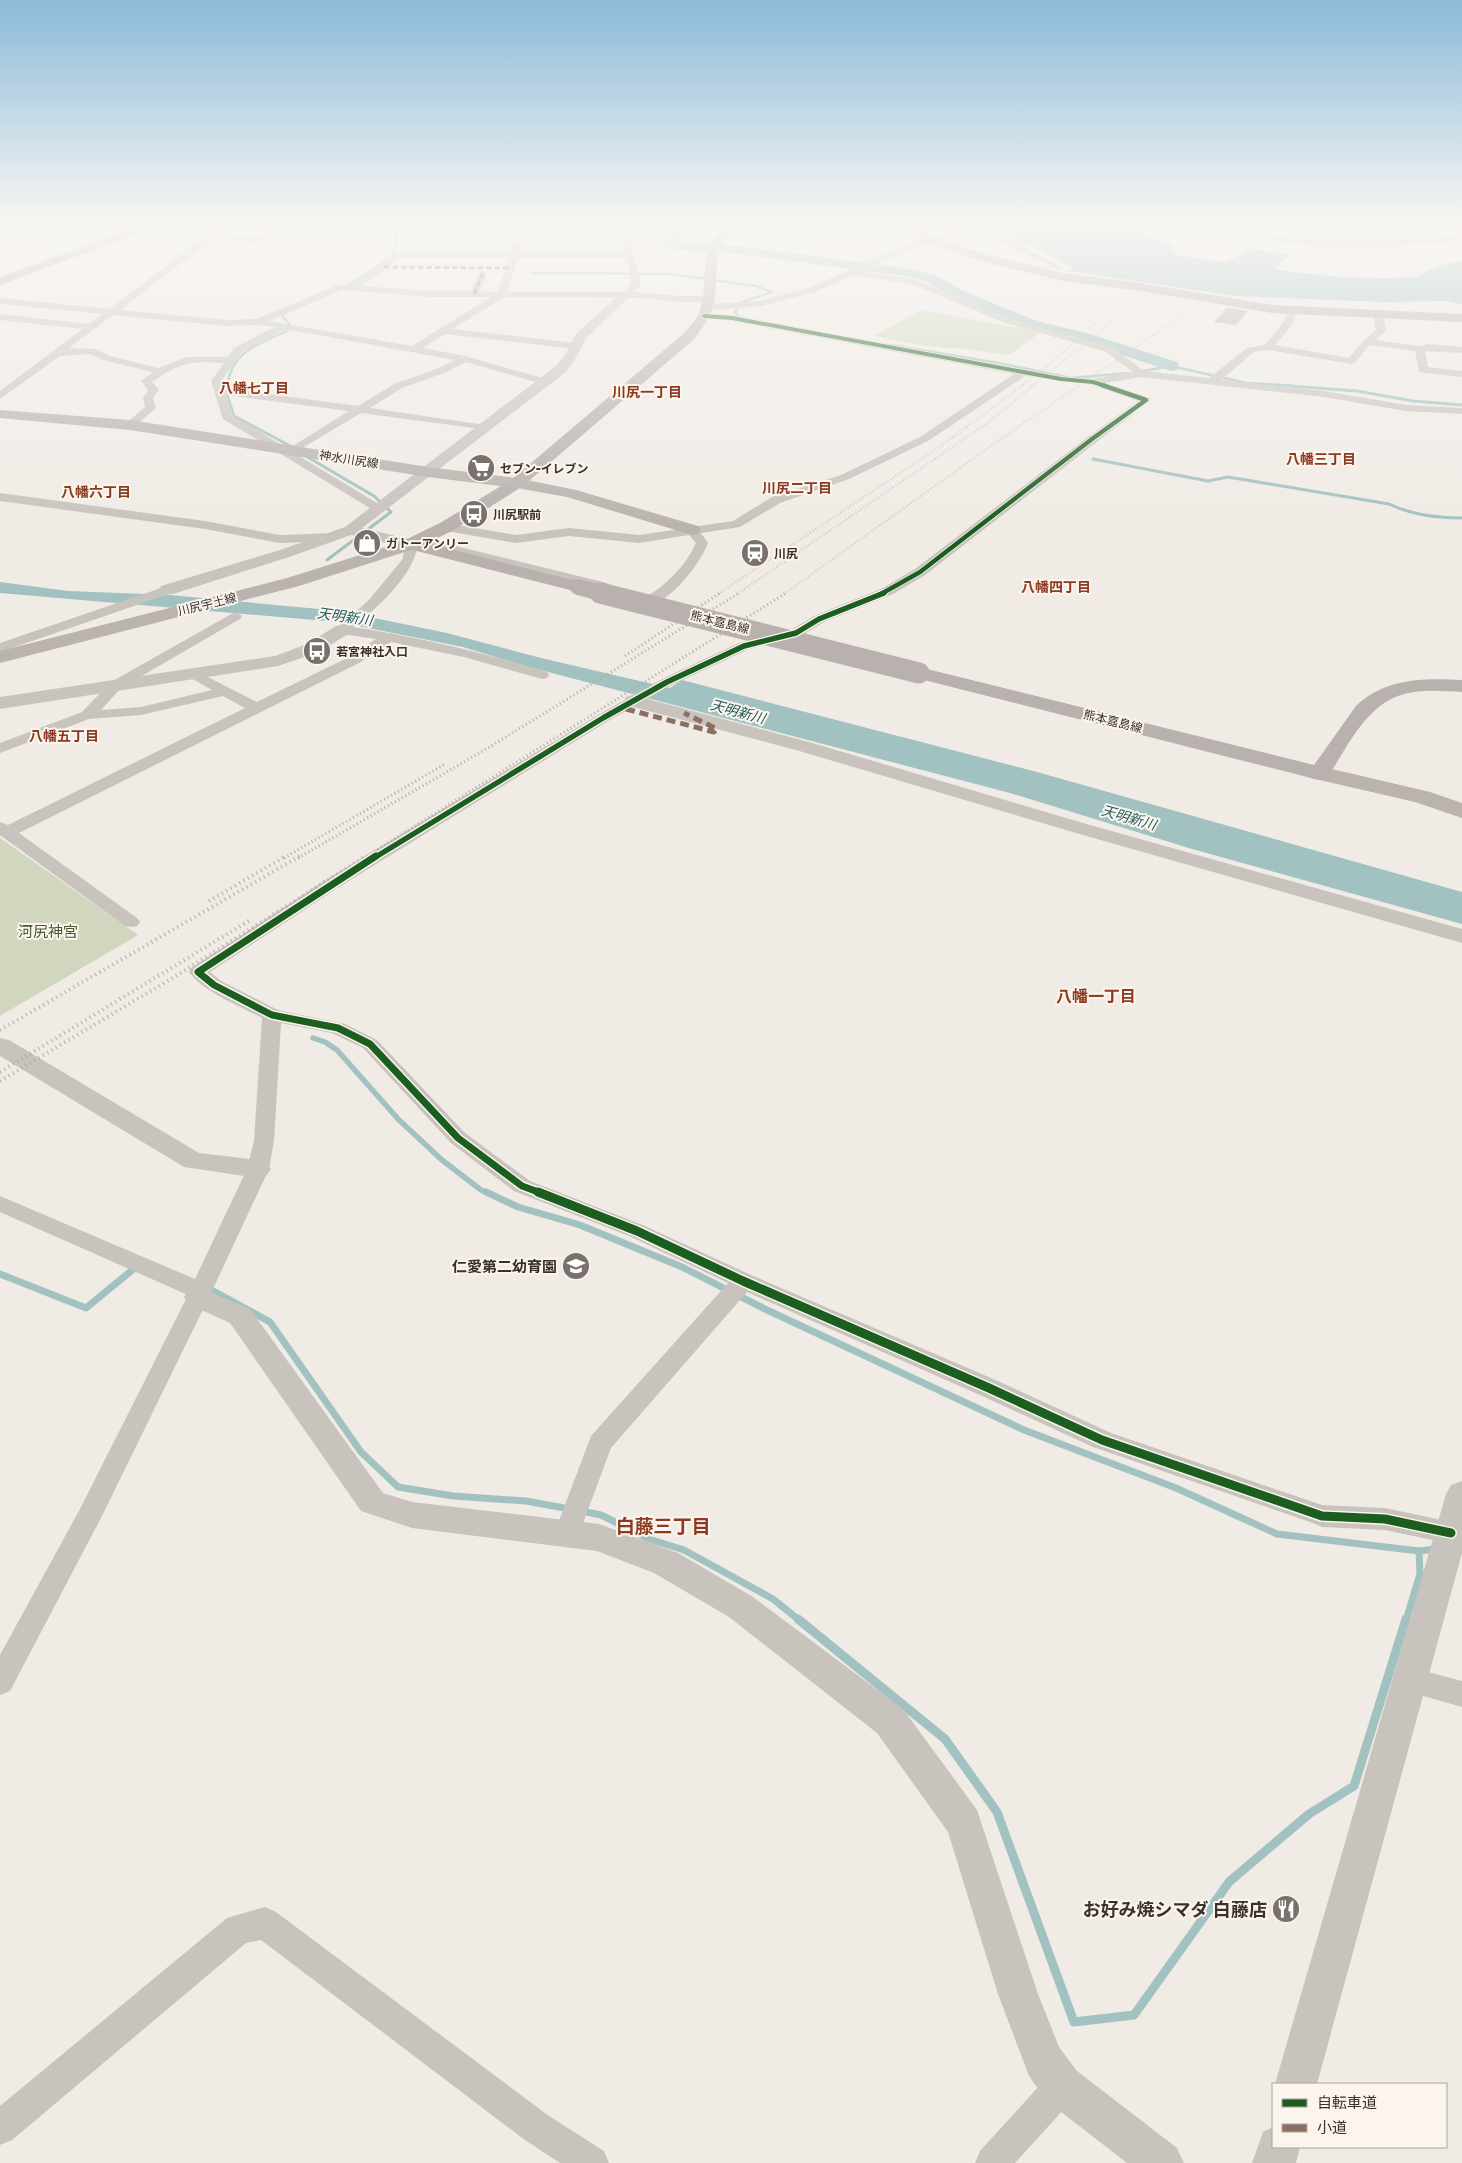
<svg xmlns="http://www.w3.org/2000/svg" width="1462" height="2163" font-family="'Golos Text','Noto Sans JP',sans-serif">
	<style>
		.green { fill: #d1d6bf }
		.water { fill: #a1c2c1 }
		.lines { fill: none; stroke-linecap: round; stroke-linejoin: round }
		.stream-far4 { stroke: #a1c2c1; stroke-width: 2.5 }
		.stream-far3 { stroke: #a1c2c1; stroke-width: 3 }
		.stream-far2 { stroke: #a1c2c1; stroke-width: 5.5 }
		.stream-far1 { stroke: #a1c2c1; stroke-width: 7 }
		.stream { stroke: #a1c2c1; stroke-width: 9 }
		.river { fill: #a1c2c1; fill-rule: evenodd }
		.building { fill: #c3afa7 }
		.minor { fill: #c9c3be; fill-rule: evenodd }
		.tertiary { fill: #c9c3be; fill-rule: evenodd }
		.secondary { fill: #bab3ae; fill-rule: evenodd }
		.primary { fill: #b8b1ad; fill-rule: evenodd }
		.trunk { fill: #b4aea8; fill-rule: evenodd }
		.rail-far3 { stroke: #b1aca8; stroke-width: 2; stroke-dasharray: 0.5 2; stroke-linecap: butt }
		.rail-far2 { stroke: #b1aca8; stroke-width: 2.5; stroke-dasharray: 0.5 2.5; stroke-linecap: butt }
		.rail-far1 { stroke: #b1aca8; stroke-width: 3; stroke-dasharray: 1 3; stroke-linecap: butt }
		.rail { stroke: #b1aca8; stroke-width: 4; stroke-dasharray: 1 4; stroke-linecap: butt }
		.primary-bridge-far1 { stroke: #b8b1ad; stroke-width: 16 }
		.primary-bridge { stroke: #b8b1ad; stroke-width: 21 }
		.quiet-far1 { stroke: #8d6e63; stroke-width: 3; stroke-dasharray: 5.5 3; stroke-linecap: butt }
		.quiet { stroke: #8d6e63; stroke-width: 5; stroke-dasharray: 9 5; stroke-linecap: butt }
		.cycleway-far4-casing { stroke: #fbf5ee; stroke-width: 5 }
		.cycleway-far3-casing { stroke: #fbf5ee; stroke-width: 6 }
		.cycleway-far2-casing { stroke: #fbf5ee; stroke-width: 8 }
		.cycleway-far1-casing { stroke: #fbf5ee; stroke-width: 10 }
		.cycleway-casing { stroke: #fbf5ee; stroke-width: 12 }
		.cycleway-far4 { stroke: #1b5e20; stroke-width: 4 }
		.cycleway-far3 { stroke: #1b5e20; stroke-width: 4.5 }
		.cycleway-far2 { stroke: #1b5e20; stroke-width: 5.5 }
		.cycleway-far1 { stroke: #1b5e20; stroke-width: 7 }
		.cycleway { stroke: #1b5e20; stroke-width: 9 }
		.labels { text-anchor: middle; dominant-baseline: central; stroke-width: 4; stroke-linejoin: round; paint-order: stroke }
		.far-street-label { font-size: 12px; fill: #3b302b; stroke: #fbf5ee }
		.far-poi-label { font-size: 12px; font-weight: bold; fill: #3b302b; stroke: #fbf5ee; text-anchor: start }
		.far-neighbourhood-label { font-size: 14px; font-weight: bold; fill: #8c3b22; stroke: #fbf5ee }
		.far-water-label { font-size: 14px; font-style: italic; fill: #1f5a5e; stroke: #fbf5ee }
		.park-label { font-size: 15px; fill: #4a5a2e; stroke: #fbf5ee }
		.poi-label { font-size: 15px; font-weight: bold; fill: #3b302b; stroke: #fbf5ee; text-anchor: end }
		.neighbourhood-label { font-size: 16px; font-weight: bold; fill: #8c3b22; stroke: #fbf5ee }
		.near-poi-label { font-size: 18px; font-weight: bold; fill: #3b302b; stroke: #fbf5ee; text-anchor: end }
		.near-neighbourhood-label { font-size: 19px; font-weight: bold; fill: #8c3b22; stroke: #fbf5ee }
	</style>
	<rect width="100%" height="100%" fill="#f0ebe5"/>
	<g class="green">
		<path d="M921,310L1025,329L1041,332L1009,355L966,349L925,346L874,336Z"/>
		<path d="M0,838L138,935L0,1016Z"/>
	</g>
	<g class="water">
		<path d="M993,223H1116L1173,245L1176,255L1226,262L1252,249L1290,255L1274,269C1316,276 1376,281 1419,276C1423,275 1425,272 1429,270C1439,265 1451,263 1462,261V304L1447,301L1384,302L1236,296L1068,271L1072,268L1042,251L998,233L990,226Z"/>
		<path d="M0,582L68,591L170,595L319,609L379,619L447,633L541,658L670,688L682,680L1037,772L1462,892V924L1192,849L1010,793L525,666L463,647L338,622L0,593Z"/>
	</g>
	<g class="lines">
		<g class="stream-far4">
			<path d="M175,261L197,243"/>
			<path d="M531,273L670,274L756,286L772,292L739,303L735,312L737,316L744,318"/>
			<path d="M343,288L380,265L394,253L396,233L392,223"/>
			<path d="M891,345L999,363L1071,378L1129,373"/>
			<path d="M1138,372L1171,366L1246,383L1294,386"/>
			<path d="M227,386C232,351 258,344 287,331L289,324L281,315L286,313"/>
		</g>
		<g class="stream-far3">
			<path d="M227,385L226,392L234,416L294,448"/>
			<path d="M1277,385L1357,391L1413,401L1462,405"/>
			<path d="M304,455L374,496L391,512L327,560"/>
			<path d="M1093,459L1208,481L1228,477L1389,504C1412,515 1436,518 1462,518"/>
		</g>
		<path class="stream-far2" d="M313,1038L325,1042L337,1050L399,1120L442,1160L481,1190L488,1193"/>
		<g class="stream-far1">
			<path d="M486,1192L518,1207L580,1225L682,1267L767,1310L1024,1430L1176,1488L1277,1534L1419,1551L1437,1549"/>
			<path d="M0,1274L86,1308L136,1267"/>
			<path d="M206,1287L270,1322L361,1452L398,1487L453,1496L526,1501L570,1509"/>
			<path d="M581,1511L601,1515L649,1539L684,1550L773,1599L799,1620"/>
			<path d="M1406,1620L1420,1574L1419,1551"/>
		</g>
		<path class="stream" d="M798,1619L945,1739L997,1812L1074,2022L1134,2015L1229,1882L1309,1814L1354,1786L1406,1619"/>
		<path class="river" d="M667,223H688L690,225L678,242L738,246L905,268L937,276L961,290L1037,321L1090,334L1177,362L1179,366L1177,370L1171,371L1079,341L1026,328L951,296L927,282L905,276L738,254L670,249L663,244L665,238L674,227Z"/>
	</g>
	<path class="building" d="M1227,308H1230L1248,311L1236,325L1214,322Z"/>
	<g class="lines">
		<g class="minor">
			<path d="M41,223H54L0,238V232Z"/>
			<path d="M224,223H233L221,233L252,238L271,232L275,235L252,244L216,237L120,310L227,320L256,319L338,285H351L399,252H511L514,243L518,240L522,243L519,252H625L622,242L629,240L639,274L640,286L634,292L678,296H708L713,299L708,302H678L644,298L504,297L453,329L576,343L581,346L576,349L445,334L423,348L465,356L550,380L551,382L546,385L466,362L447,372L402,388L370,408L485,425L489,426L491,428L489,430L361,413L294,453L382,506L384,509L378,513L223,419L211,381L224,363C190,361 181,362 152,382L159,390L153,398L156,408L134,427H126L125,425L126,423L145,407L143,398L148,390L141,381L153,372L103,360L89,354L60,356L0,399V391L82,329L0,320V314L89,324L103,314L0,304V298L109,309ZM401,258H509L498,292L480,291L487,273L483,270L479,273L471,291H428L362,286ZM518,258H626L631,274L630,285L623,292H507ZM342,290L428,297H491L412,346L269,321ZM113,315L227,326L256,325L274,327L234,348L228,357H186L159,368L110,356L96,349L69,348ZM285,329L455,360L439,368L394,384L358,406L224,388L221,381L242,352ZM226,395L349,411L288,449L232,415Z"/>
			<path d="M636,223H647L626,232L401,233L397,231L401,229L625,228Z"/>
			<path d="M688,223C701,222 725,219 736,227L732,229L692,225Z"/>
			<path d="M958,223H967L972,227L966,233L911,249L862,271L917,280L1011,319L1112,347L1144,371L1209,378L1247,348L1265,345L1285,320L1288,308H1294C1299,322 1283,335 1275,345L1349,358L1364,340L1376,330L1373,314L1378,311L1383,314L1386,331L1375,340L1420,346L1428,344L1462,347V353L1425,351L1428,367L1462,371V377L1419,372L1415,351L1369,345L1355,363L1351,364L1268,350L1254,352L1221,380L1324,391L1406,405L1462,408V414L1406,411L1324,397L1141,377L1105,383L1150,398L1151,400L925,575L893,594L824,622L801,636L749,649L672,685L608,721L339,887L210,972L221,981L278,1010L345,1024L377,1040L465,1133L530,1181L645,1226L751,1275L998,1381L1111,1433L1322,1505L1385,1508L1451,1522L1460,1525L1462,1529L1460,1541L1451,1544L1385,1530L1322,1527L1313,1523L1093,1447L980,1395L747,1292L611,1448L576,1542L567,1545L558,1542L554,1534L591,1436L728,1283L629,1236L514,1191L451,1143L363,1048L332,1033L281,1023L274,1141L269,1169L212,1291L102,1516L10,1691L0,1695V1655L80,1509L188,1295L0,1212V1196L195,1279L247,1169L254,1141L262,1018C240,1006 203,992 189,972L191,968L327,879L598,715L662,679L739,643L791,630L814,616L883,588L915,569L1088,437L1138,401L1092,385L1025,376L928,441L849,479L780,503L740,527L701,533L708,543C697,570 668,604 639,611L630,609L628,606C632,601 639,601 645,598C667,584 685,567 696,543L689,535L639,543L569,536L516,543L446,531L440,527L446,523L516,535L569,528L639,535L733,521L772,497L841,475L920,437L1014,374L732,321L701,318L699,316L704,313L732,315L1061,376L1093,379L1133,372L1104,351L1005,323L912,284L854,275L815,292L762,306L714,310L709,307L714,304L759,301L809,288L905,245L960,229L963,227Z"/>
			<path d="M980,223H988L987,225L992,231L1065,268L1058,270L986,235L978,225Z"/>
			<path d="M1212,223H1225L1279,237L1321,241L1317,229C1322,223 1327,223 1334,223L1325,230L1329,241H1372L1456,237L1457,228L1440,223H1460L1462,224V242L1372,247H1326L1279,243Z"/>
			<path d="M0,493L205,521L280,535L334,533L340,537L334,541L280,543L205,529L0,501Z"/>
			<path d="M416,540L443,543L607,583L609,586L602,590L443,551L417,548C412,577 376,609 353,627C419,637 483,653 547,672L549,675L547,678L542,679L464,657L391,642L359,663L19,833L137,918L140,922L137,926L131,927L125,926L0,835V822L8,825L245,708L223,696L141,715L89,719L0,753V743L82,712L111,682L235,612L242,616L240,619L121,688L101,710L141,707L212,690L189,677L187,674L189,671L194,670L257,702L349,657L376,639L342,634L335,630L368,601L402,560L407,541Z"/>
			<path d="M167,586L172,587L174,590L172,593L0,652V643Z"/>
			<path d="M1409,1667L1462,1681V1707L1399,1689L1395,1680L1399,1671Z"/>
			<path d="M265,1907L276,1912L549,2116L604,2151L609,2163H560L525,2140L261,1940L246,1943L12,2140L0,2145V2106L227,1918Z"/>
			<path d="M1062,2069L1074,2074L1079,2086L1074,2098L1015,2163H975L980,2151L1050,2074Z"/>
		</g>
		<g class="tertiary">
			<path d="M625,292L631,295L629,297L585,339L577,356L566,372L362,528L417,541L419,544L417,547L411,549L351,535L292,556L173,594H161L159,590L161,586L280,550L345,527L556,366L565,355L576,334L621,293Z"/>
			<path d="M342,625L348,626L351,630L348,634L319,652L278,666L0,709V697L275,656L307,644L336,626Z"/>
			<path d="M633,695L809,742L1090,825L1462,929V943L1076,833L796,750L626,705L624,701L626,697Z"/>
			<path d="M0,1038L9,1040L199,1153L258,1160L267,1163L271,1169L267,1175L258,1178L184,1167L0,1056Z"/>
			<path d="M198,1287L250,1309L383,1493L412,1502L599,1524L678,1553L753,1597L903,1709L977,1810L1038,1994L1059,2047L1077,2071L1177,2148L1184,2163H1127L1047,2101L1029,2076L998,1994L948,1832L877,1733L729,1617L654,1573L597,1551L412,1528L361,1511L230,1323L188,1304L184,1297L188,1290Z"/>
			<path d="M1462,1481V1553L1317,2084H1275L1446,1494L1451,1485Z"/>
			<path d="M1273,2127V2147H1300L1296,2163H1252L1263,2132Z"/>
		</g>
		<g class="secondary">
			<path d="M0,410L130,420L428,467L517,478L576,490L698,526L701,530L698,534L692,535L567,497L517,488L428,477L130,430L0,418Z"/>
			<path d="M411,539L417,540L420,544L417,548L299,586L0,663V651L287,578Z"/>
			<path d="M1319,766L1430,792L1462,803V818L1415,802L1311,778L1308,773L1311,768Z"/>
		</g>
		<g class="primary">
			<path d="M733,223H747C737,234 727,233 719,249C711,292 725,303 692,341L523,486L452,531L427,543L584,583L587,587L584,591L578,592L405,548L402,544L405,540L440,523L511,480L682,335C689,327 697,320 700,310C711,275 693,244 733,223Z"/>
			<path d="M887,223H902L937,239L992,256L1063,273L1134,282L1272,305L1462,314V322L1272,313L1134,290L1063,281L984,262L929,243Z"/>
			<path d="M919,667L1314,765L1356,706C1385,678 1424,678 1462,680V692C1443,691 1422,689 1404,694C1366,704 1347,748 1327,778L1319,780L912,677L909,673L912,669Z"/>
		</g>
		<path class="trunk" d="M147,223H163L161,225L0,285V277Z"/>
		<g class="rail-far3">
			<path d="M1021,386L1043,370L1094,324L1221,223"/>
			<path d="M1032,386L1234,223"/>
			<path d="M1078,386L1246,272L1325,223"/>
		</g>
		<g class="rail-far2">
			<path d="M718,594L945,443L1023,385"/>
			<path d="M737,594L986,424L1034,385"/>
			<path d="M784,594L985,450L1080,385"/>
		</g>
		<g class="rail-far1">
			<path d="M625,656L720,593"/>
			<path d="M284,858L445,764"/>
			<path d="M298,858L488,748L739,593"/>
			<path d="M364,858L786,593"/>
		</g>
		<g class="rail">
			<path d="M209,901L286,856"/>
			<path d="M0,1030L300,856"/>
			<path d="M0,1072L252,919"/>
			<path d="M0,1081L176,976L366,856"/>
		</g>
		<path class="primary-bridge-far1" d="M578,587L605,594"/>
		<path class="primary-bridge" d="M600,593L919,673"/>
		<g class="quiet-far1">
			<path d="M384,267L510,268"/>
			<path d="M474,294L483,273"/>
		</g>
		<path class="quiet" d="M626,709L714,732L717,729L684,713"/>
		<defs>
			<path id="cycleway-far4" d="M704,316L732,318L1061,379L1093,382L1106,386"/>
			<path id="cycleway-far3" d="M881,594L920,572L1092,439L1146,400L1102,385"/>
			<path id="cycleway-far2" d="M374,858L603,718L667,682L744,646L796,633L819,619L884,593"/>
			<path id="cycleway-far1" d="M376,856L198,972L214,985L272,1015L338,1028L370,1044L458,1138L522,1186L541,1193"/>
			<path id="cycleway" d="M538,1192L637,1231L743,1281L989,1388L1102,1440L1322,1516L1385,1519L1451,1533"/>
		</defs>
		<use href="#cycleway-far4" class="cycleway-far4-casing"/>
		<use href="#cycleway-far3" class="cycleway-far3-casing"/>
		<use href="#cycleway-far2" class="cycleway-far2-casing"/>
		<use href="#cycleway-far1" class="cycleway-far1-casing"/>
		<use href="#cycleway" class="cycleway-casing"/>
		<use href="#cycleway-far4" class="cycleway-far4"/>
		<use href="#cycleway-far3" class="cycleway-far3"/>
		<use href="#cycleway-far2" class="cycleway-far2"/>
		<use href="#cycleway-far1" class="cycleway-far1"/>
		<use href="#cycleway" class="cycleway"/>
	</g>
	<linearGradient id="sky" x2="0" y2="1"><stop stop-color="#8bbad8"/><stop offset="0.42" stop-color="#f8f6f3"/><stop offset="1" stop-color="#f8f6f3" stop-opacity="0"/></linearGradient>
	<rect width="1462" height="526" fill="url(#sky)"/>
	<defs>
		<symbol id="supermarket-disc" viewBox="-11 -11 22 22"><circle r="9.5" fill="#7a716c" stroke="#fbf5ee"/><path d="M-6-5.5h2.5l.6 2H6L4.5 2H-2.5L-4.4-4H-6ZM-1.5 3.2a1.3 1.3 0 1 0 .1 0ZM3 3.2a1.3 1.3 0 1 0 .1 0Z" fill="#fff"/></symbol>
		<symbol id="bus-disc" viewBox="-11 -11 22 22"><circle r="9.5" fill="#7a716c" stroke="#fbf5ee"/><path d="M-5-6H5V4H4V6H2V4H-2V6H-4V4H-5ZM-3.5-4V0h7V-4ZM-3.5 1.2v1.5H-2V1.2ZM2 1.2v1.5H3.5V1.2Z" fill="#fff"/></symbol>
		<symbol id="shop-disc" viewBox="-11 -11 22 22"><circle r="9.5" fill="#7a716c" stroke="#fbf5ee"/><path d="M-5-2.5h2.3a2.7 3.5 0 0 1 5.4 0H5L5.5 6h-11ZM-1.5-2.5h3a1.5 2.3 0 0 0-3 0Z" fill="#fff"/></symbol>
		<symbol id="station-disc" viewBox="-11 -11 22 22"><circle r="9.5" fill="#7a716c" stroke="#fbf5ee"/><path d="M-3-6H3Q5-6 5-4V2Q5 4 3 4L4.5 6H3L1.5 4h-3L-3 6H-4.5L-3 4Q-5 4-5 2V-4Q-5-6-3-6ZM-3.5-4v3h7v-3ZM-3.5 1v1.5H-2V1ZM2 1v1.5H3.5V1Z" fill="#fff"/></symbol>
		<symbol id="school-disc" viewBox="-11 -11 22 22"><circle r="9.5" fill="#7a716c" stroke="#fbf5ee"/><path d="M0-5L7-2L0 1L-7-2ZM-4 1L0 2.5L4 1V4Q0 6-4 4Z" fill="#fff"/></symbol>
		<symbol id="restaurant-disc" viewBox="-11 -11 22 22"><circle r="9.5" fill="#7a716c" stroke="#fbf5ee"/><path d="M-5-6h1v4h1v-4h1v4h1v-4h1v5L-1.5 .5V6h-2V.5L-5-1ZM5-6V6H3V1.5H1.5Q1.5-4 5-6Z" fill="#fff"/></symbol>
	</defs>
	<g fill-rule="evenodd">
		<use href="#supermarket-disc" x="465" y="452" width="32" height="32"/>
		<use href="#bus-disc" x="458" y="498" width="32" height="32"/>
		<use href="#shop-disc" x="351" y="527" width="32" height="32"/>
		<use href="#station-disc" x="739" y="537" width="32" height="32"/>
		<use href="#bus-disc" x="301" y="635" width="32" height="32"/>
		<use href="#school-disc" x="560" y="1250" width="32" height="32"/>
		<use href="#restaurant-disc" x="1270" y="1893" width="32" height="32"/>
	</g>
	<g class="labels">
		<g class="far-street-label">
			<text transform="translate(349 459) rotate(9)">神水川尻線</text>
			<text transform="translate(207 604) rotate(-14)">川尻宇土線</text>
			<text transform="translate(720 622) rotate(14)">熊本嘉島線</text>
			<text transform="translate(1113 721) rotate(14)">熊本嘉島線</text>
		</g>
		<g class="far-poi-label">
			<text x="500" y="468">セブン-イレブン</text>
			<text x="493" y="514">川尻駅前</text>
			<text x="386" y="543">ガトーアンリー</text>
			<text x="774" y="553">川尻</text>
			<text x="336" y="651">若宮神社入口</text>
		</g>
		<g class="far-neighbourhood-label">
			<text x="254" y="387">八幡七丁目</text>
			<text x="647" y="391">川尻一丁目</text>
			<text x="1321" y="458">八幡三丁目</text>
			<text x="797" y="487">川尻二丁目</text>
			<text x="96" y="491">八幡六丁目</text>
			<text x="1056" y="586">八幡四丁目</text>
			<text x="64" y="735">八幡五丁目</text>
		</g>
		<g class="far-water-label">
			<text transform="translate(345 616) rotate(8)">天明新川</text>
			<text transform="translate(738 711) rotate(15)">天明新川</text>
			<text transform="translate(1129 817) rotate(16)">天明新川</text>
		</g>
		<g class="park-label">
			<text x="48" y="931">河尻神宮</text>
		</g>
		<g class="poi-label">
			<text x="557" y="1266">仁愛第二幼育園</text>
		</g>
		<g class="neighbourhood-label">
			<text x="1096" y="996">八幡一丁目</text>
		</g>
		<g class="near-poi-label">
			<text x="1267" y="1909">お好み焼シマダ 白藤店</text>
		</g>
		<g class="near-neighbourhood-label">
			<text x="663" y="1525">白藤三丁目</text>
		</g>
	</g>
	<rect x="1272" y="2083" width="175" height="65" fill="#fbf5ee" stroke="#aea6a0"/>
	<rect x="1282" y="2099" width="25" height="8" fill="#1b5e20" stroke="#aea6a0"/>
	<text x="1317" y="2108" font-size="15" fill="#3b302b">自転車道</text>
	<rect x="1282" y="2124" width="25" height="8" fill="#8d6e63" stroke="#aea6a0"/>
	<text x="1317" y="2133" font-size="15" fill="#3b302b">小道</text>
</svg>
